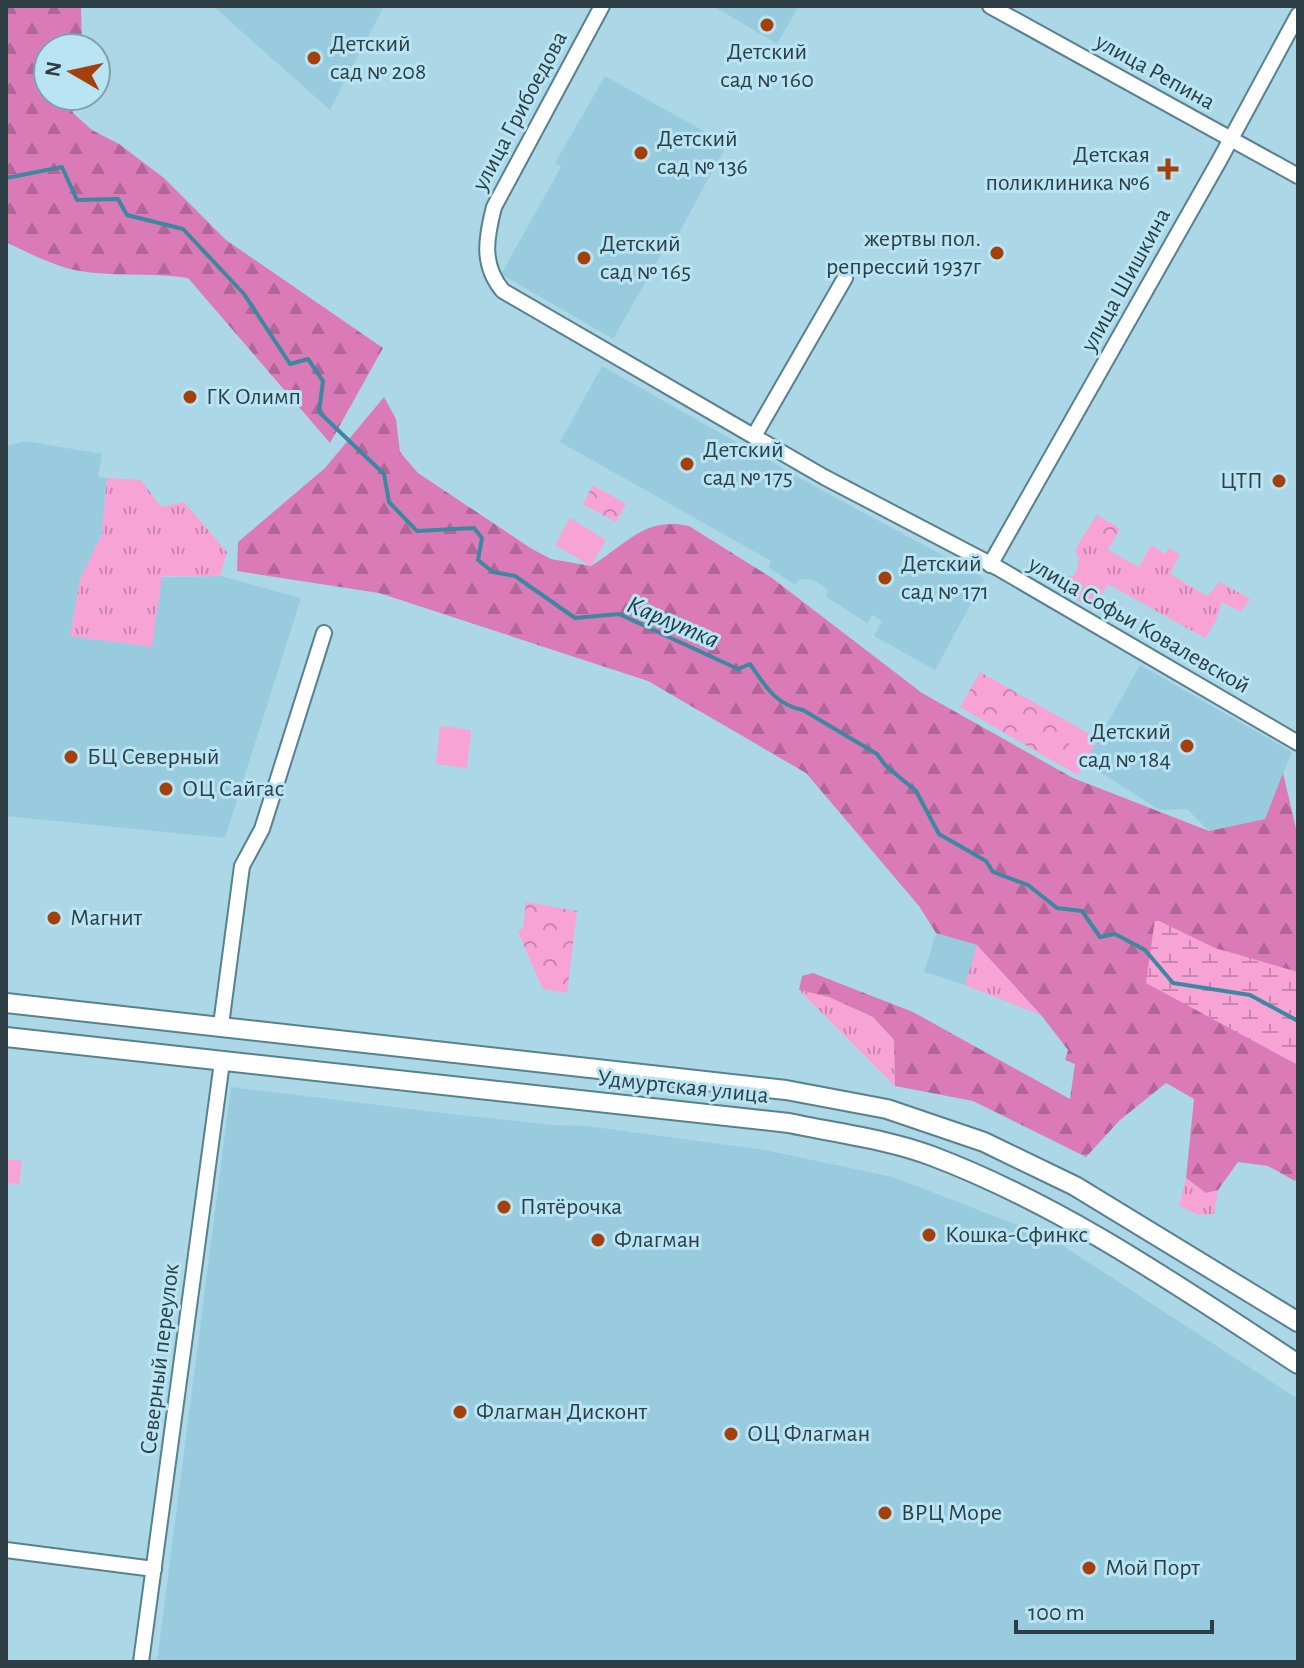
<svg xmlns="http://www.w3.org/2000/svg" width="1304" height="1668" font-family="'Alegreya Sans',sans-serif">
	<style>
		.built { fill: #99cbdf }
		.grass { fill: url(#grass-tufts) }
		.forest { fill: url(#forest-firs) }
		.wetland { fill: url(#wetland-marsh) }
		.park { fill: url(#park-crowns) }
		.pitch { fill: #f7a3d6 }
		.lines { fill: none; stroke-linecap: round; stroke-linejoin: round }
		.stream { stroke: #3d88a1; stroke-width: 4 }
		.minor-casing { stroke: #58818f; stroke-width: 18 }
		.major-casing { stroke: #58818f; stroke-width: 22 }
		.minor { stroke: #fff; stroke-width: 14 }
		.major { stroke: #fff; stroke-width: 18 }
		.poi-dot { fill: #a4400c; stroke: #b8e4f4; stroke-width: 3 }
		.labels { text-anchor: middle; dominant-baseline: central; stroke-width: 6; stroke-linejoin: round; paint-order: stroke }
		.poi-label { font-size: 24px; fill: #2d3f45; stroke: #b8e4f4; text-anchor: start }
		.street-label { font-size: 24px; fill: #2d3f45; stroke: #b8e4f4 }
		.water-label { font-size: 26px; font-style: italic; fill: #233b44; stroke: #b8e4f4 }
	</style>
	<defs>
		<pattern id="grass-tufts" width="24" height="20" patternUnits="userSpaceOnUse" patternTransform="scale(2)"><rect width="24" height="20" fill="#f7a3d6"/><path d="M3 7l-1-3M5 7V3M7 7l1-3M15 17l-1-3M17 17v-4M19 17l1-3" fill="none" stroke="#c886af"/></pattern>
		<pattern id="forest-firs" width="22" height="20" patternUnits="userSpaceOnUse" patternTransform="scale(2)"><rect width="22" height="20" fill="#da7bb8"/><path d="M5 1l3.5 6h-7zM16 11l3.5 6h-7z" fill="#b16697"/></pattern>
		<pattern id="wetland-marsh" width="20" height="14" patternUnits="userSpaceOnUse" patternTransform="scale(2)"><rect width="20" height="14" fill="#f7a3d6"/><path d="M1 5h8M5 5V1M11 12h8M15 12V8" fill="none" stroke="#c886af"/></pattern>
		<pattern id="park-crowns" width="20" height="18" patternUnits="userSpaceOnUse" patternTransform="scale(2)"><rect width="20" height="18" fill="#f7a3d6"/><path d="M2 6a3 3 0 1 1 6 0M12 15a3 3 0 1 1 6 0" fill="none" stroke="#c886af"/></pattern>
	</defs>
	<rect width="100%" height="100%" fill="#acd7e7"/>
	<g class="built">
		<path d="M213,6H384L330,110Z"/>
		<path d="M713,6H799L777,44Z"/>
		<path d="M605,76L727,144L672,246L667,244L613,339L501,274L561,167L555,163Z"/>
		<path d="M602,366L814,486L985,578L935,670L874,636L882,621L872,615L867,623L825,596L828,590L814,580L800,579L795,585L768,567L771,561L560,442Z"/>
		<path d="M25,441L102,454L98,477L107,478L102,534L80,579L220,576L301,598L225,838L6,816V446Z"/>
		<path d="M1140,665L1292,752L1265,819L1209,831L1187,809L1160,810L1085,763Z"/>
		<path d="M936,933L977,945L965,985L924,972Z"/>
		<path d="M231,1087L460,1115L554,1125L587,1126L765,1150L893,1177L1051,1238L1298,1399V1662H157Z"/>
	</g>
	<g class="grass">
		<path d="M107,478L141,480L161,507L184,502L227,552L220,576H162L152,647L70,636L80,579L102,534Z"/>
		<path d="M1083,536L1139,567L1151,545L1165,554L1169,548L1180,554L1170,574L1207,596L1220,582L1250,599L1241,612L1222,602L1216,621L1205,638L1108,584L1093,609L1054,587L1061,575L1072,576L1076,573L1079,558L1075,551Z"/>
		<path d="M977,945L1041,1015L965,985Z"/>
		<path d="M799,990L829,997L873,1017L894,1040L895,1086Z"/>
		<path d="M1186,1178L1206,1193L1218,1190L1214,1214L1199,1215L1179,1206Z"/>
	</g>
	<g class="forest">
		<path d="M6,6H81L82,48H48V96H68L73,113L92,130L119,144L164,178L226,240L383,348L330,443L188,278C149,272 109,278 70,269C48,263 26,252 6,242Z"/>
		<path d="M384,397L396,419L400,452L418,473L532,549L551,559L591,566C626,545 644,516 689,526L772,578L922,693L1073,778L1209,831L1265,819L1283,773L1298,837V1175L1295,1181L1268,1166L1238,1162L1218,1190L1206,1193L1186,1178L1194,1099L1166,1083L1120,1120L1086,1157L973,1101L895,1086L894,1040L873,1017L829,997L799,990L802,976L813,973L913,1012L1070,1099L1075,1064L1065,1060L1068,1050L1041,1015L977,945L936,933L919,906L806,773L648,681L379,593L237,571L238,542L325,468Z"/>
	</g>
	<path class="wetland" d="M1155,919L1215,948L1298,972V1065L1146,983Z"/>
	<g class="park">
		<path d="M593,485L626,504L616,522L583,504Z"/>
		<path d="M1097,515L1120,529L1107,551L1083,536Z"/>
		<path d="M980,672L1079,728L1058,764L960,707Z"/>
		<path d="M526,902L577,911L567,993L543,989L540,983L518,932L523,928Z"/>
	</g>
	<g class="pitch">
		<path d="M570,518L606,540L591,566L555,545Z"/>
		<path d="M440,726L471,730L467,768L436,764Z"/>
		<path d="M1079,728L1098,739L1078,775L1058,764Z"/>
		<path d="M6,1159L22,1161L19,1184L6,1183Z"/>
	</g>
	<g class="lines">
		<path class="stream" d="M6,178L62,167L77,200L118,199L127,215L183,229L244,294L290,364L308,359L323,381L319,412L384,474L389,502L417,531L474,528L482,538L478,560L493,572L515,576L575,618L619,614L738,669L750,664C765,686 776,705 803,710L877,754L886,766L916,791L939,834L986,861L993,872L1028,885L1057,908L1082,911L1100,937L1115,934L1145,950L1173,983L1250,995L1298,1021"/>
		<defs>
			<g id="minor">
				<path d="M602,6L494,207C486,238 481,265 503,291L824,477L998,568L1298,743"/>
				<path d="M990,6L1298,176"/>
				<path d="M754,436L845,278"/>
				<path d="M990,565L1219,161L1298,15"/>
				<path d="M221,1025L242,866L262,829L324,633"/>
				<path d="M6,1550L154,1569"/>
				<path d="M141,1662L222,1062"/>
			</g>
			<g id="major">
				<path d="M6,1003L786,1090L887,1109L984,1142L1075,1186L1298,1322"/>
				<path d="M6,1037L789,1123C835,1133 887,1139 932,1156C1064,1206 1180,1287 1298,1364"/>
			</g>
		</defs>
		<use href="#minor" class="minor-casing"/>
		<use href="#major" class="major-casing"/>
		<use href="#minor" class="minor"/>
		<use href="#major" class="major"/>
	</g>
	<g class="poi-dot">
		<circle cx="767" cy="25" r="8"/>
		<circle cx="314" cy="58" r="8"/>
		<circle cx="641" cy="153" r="8"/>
		<path d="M1164 157h8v8h8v8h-8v8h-8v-8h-8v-8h8z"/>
		<circle cx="997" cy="253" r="8"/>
		<circle cx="584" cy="258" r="8"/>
		<circle cx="190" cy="397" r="8"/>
		<circle cx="687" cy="464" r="8"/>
		<circle cx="1279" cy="481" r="8"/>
		<circle cx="885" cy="578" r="8"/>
		<circle cx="1187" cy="746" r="8"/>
		<circle cx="71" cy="757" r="8"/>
		<circle cx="166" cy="789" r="8"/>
		<circle cx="54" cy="918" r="8"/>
		<circle cx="504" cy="1207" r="8"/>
		<circle cx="929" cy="1235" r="8"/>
		<circle cx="598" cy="1240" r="8"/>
		<circle cx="460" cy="1412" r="8"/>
		<circle cx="731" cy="1434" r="8"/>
		<circle cx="885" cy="1513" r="8"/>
		<circle cx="1089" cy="1568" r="8"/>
	</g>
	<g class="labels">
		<g class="poi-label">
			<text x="330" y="44">Детский<tspan x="330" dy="28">сад № 208</tspan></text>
			<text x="767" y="52" text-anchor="middle">Детский<tspan x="767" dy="28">сад № 160</tspan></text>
			<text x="657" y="139">Детский<tspan x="657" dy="28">сад № 136</tspan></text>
			<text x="1150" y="155" text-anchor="end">Детская<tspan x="1150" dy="28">поликлиника №6</tspan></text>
			<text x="981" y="239" text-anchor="end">жертвы пол.<tspan x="981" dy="28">репрессий 1937г</tspan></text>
			<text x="600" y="244">Детский<tspan x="600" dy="28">сад № 165</tspan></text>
			<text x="206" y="397">ГК Олимп</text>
			<text x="703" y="450">Детский<tspan x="703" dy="28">сад № 175</tspan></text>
			<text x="1263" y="481" text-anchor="end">ЦТП</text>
			<text x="901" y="564">Детский<tspan x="901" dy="28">сад № 171</tspan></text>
			<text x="1171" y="732" text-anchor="end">Детский<tspan x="1171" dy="28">сад № 184</tspan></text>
			<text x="87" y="757">БЦ Северный</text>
			<text x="182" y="789">ОЦ Сайгас</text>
			<text x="70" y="918">Магнит</text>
			<text x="520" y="1207">Пятёрочка</text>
			<text x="945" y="1235">Кошка-Сфинкс</text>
			<text x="614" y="1240">Флагман</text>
			<text x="476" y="1412">Флагман Дисконт</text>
			<text x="747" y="1434">ОЦ Флагман</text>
			<text x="901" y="1513">ВРЦ Море</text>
			<text x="1105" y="1568">Мой Порт</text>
		</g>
		<g class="street-label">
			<text transform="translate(1155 72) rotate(29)">улица Репина</text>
			<text transform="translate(520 111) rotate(-62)">улица Грибоедова</text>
			<text transform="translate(1126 280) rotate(-61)">улица Шишкина</text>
			<text transform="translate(1139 625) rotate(30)">улица Софьи Ковалевской</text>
			<text transform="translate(683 1087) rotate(6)">Удмуртская улица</text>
			<text transform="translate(160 1359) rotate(-83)">Северный переулок</text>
		</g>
		<g class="water-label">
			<text transform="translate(673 622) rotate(23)">Карлутка</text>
		</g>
	</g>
	<rect width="1304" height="1668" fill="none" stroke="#2d3f45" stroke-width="16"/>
	<g transform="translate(72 72) rotate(279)"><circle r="38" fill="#b8e4f4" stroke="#80a2ae" stroke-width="2"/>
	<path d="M0-6L14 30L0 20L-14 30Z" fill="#a4400c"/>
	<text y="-12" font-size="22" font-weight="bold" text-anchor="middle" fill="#2d3f45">N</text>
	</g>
	<path d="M1016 1620v12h196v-12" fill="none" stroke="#2d3f45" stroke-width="4"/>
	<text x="1028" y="1620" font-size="24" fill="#2d3f45" stroke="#b8e4f4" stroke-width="6" paint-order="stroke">100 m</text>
</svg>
